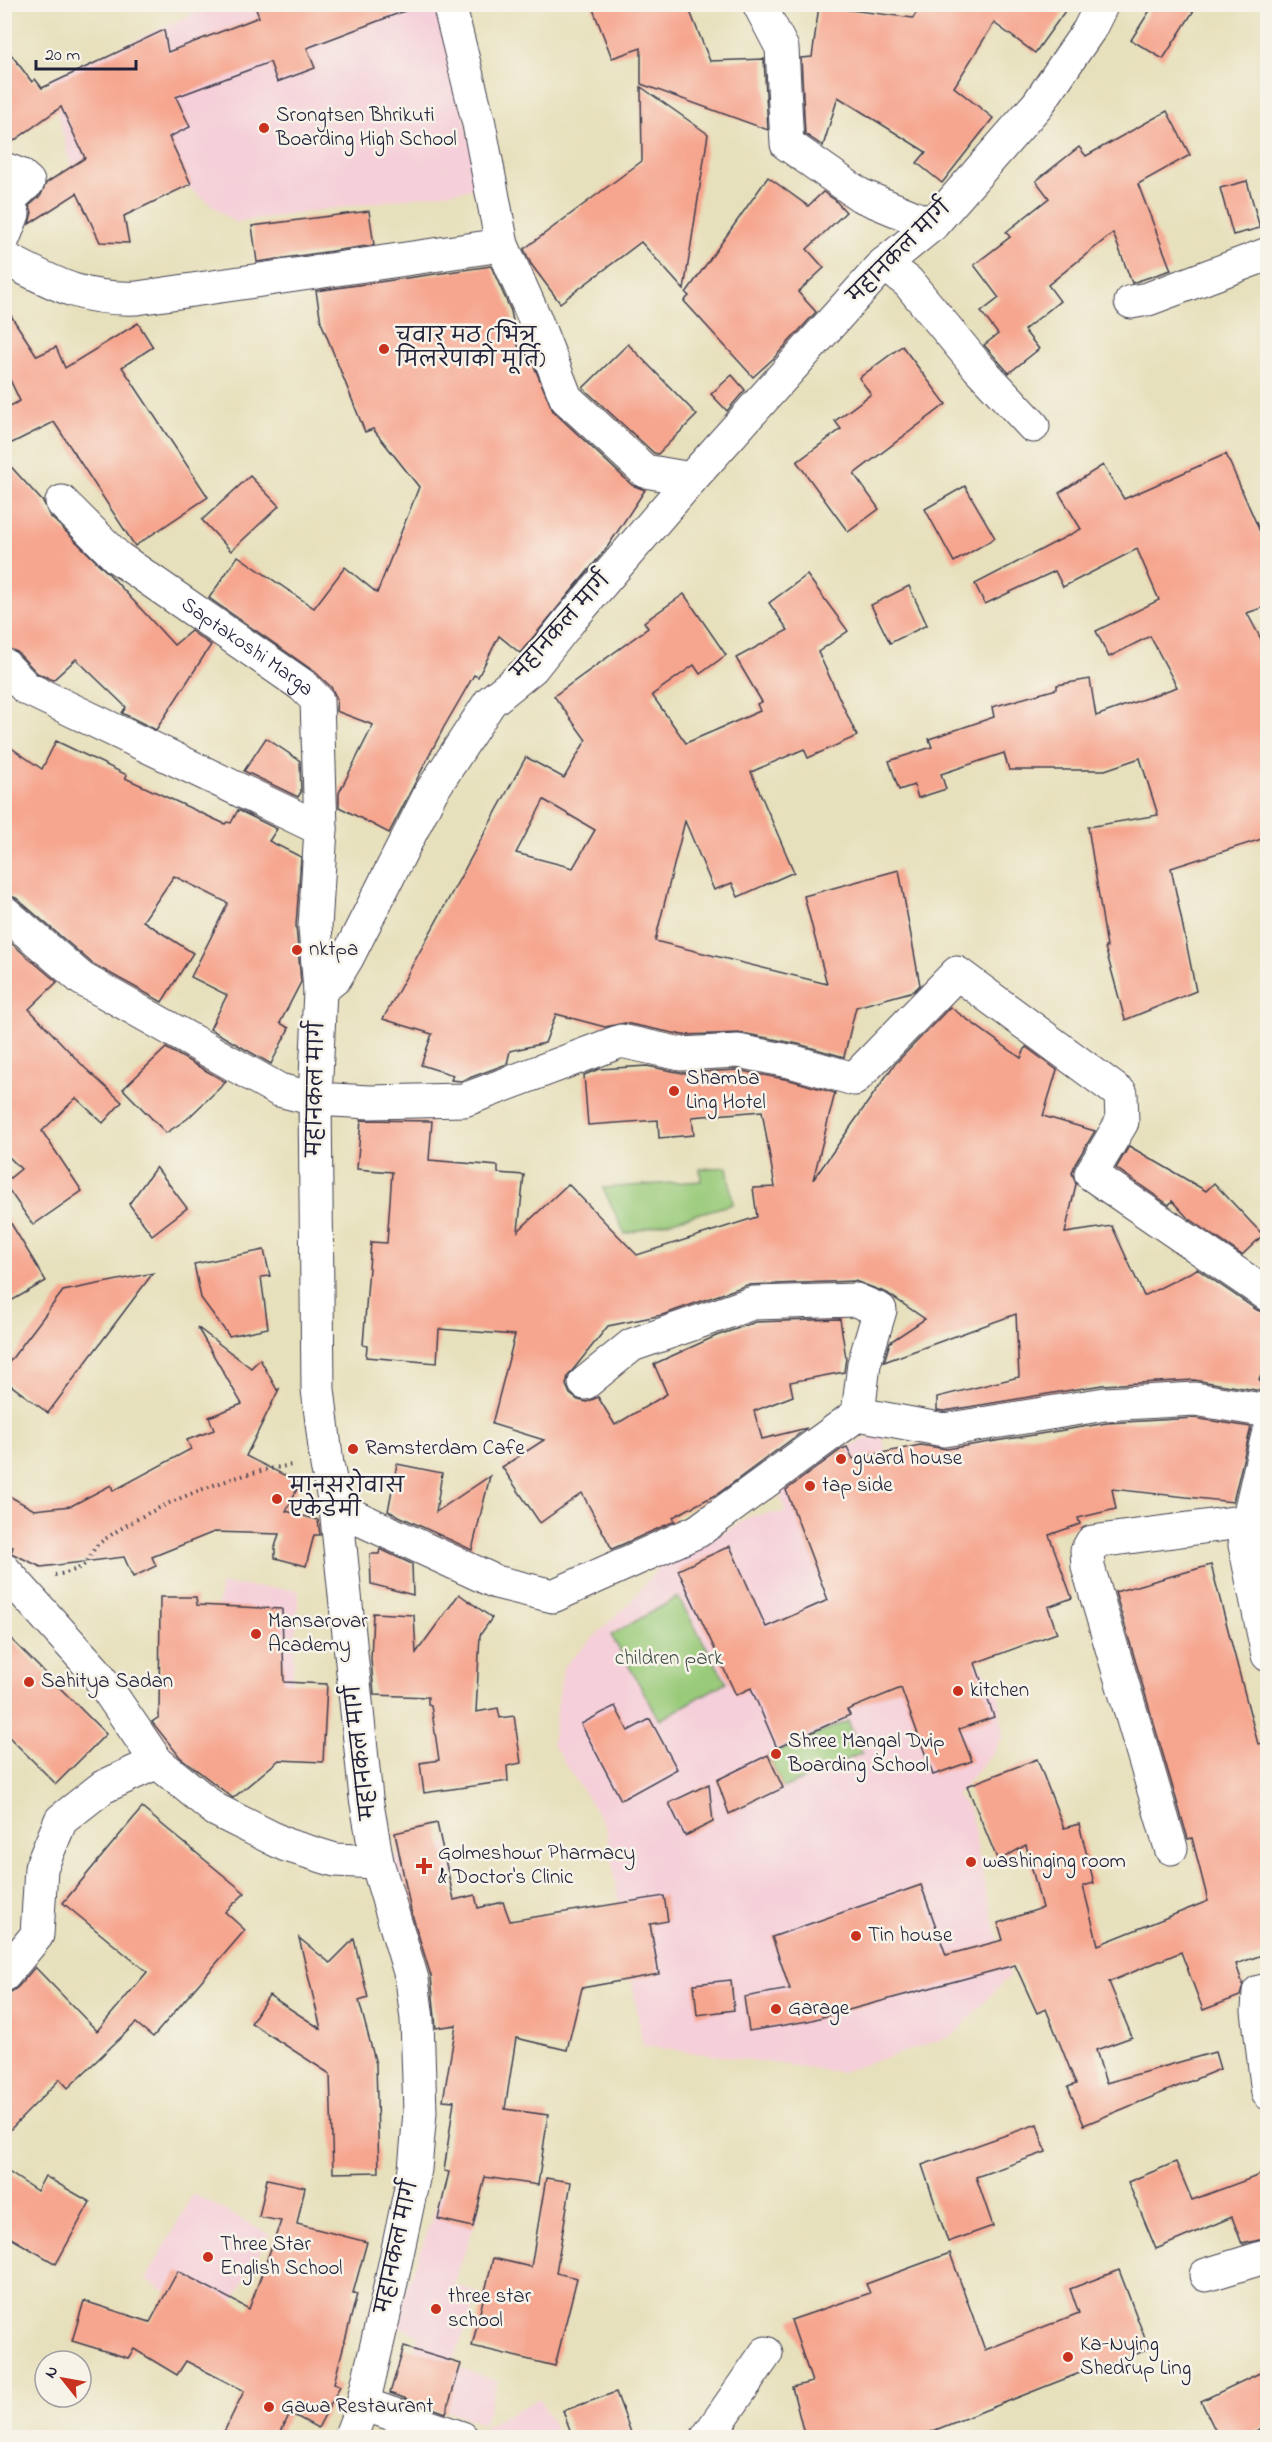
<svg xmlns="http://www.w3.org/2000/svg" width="1272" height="2442" font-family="'Indie Flower','Playpen Sans Deva',sans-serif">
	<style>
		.built { fill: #f5cfd9 }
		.green { fill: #99ca79; stroke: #5e765a; stroke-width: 1.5 }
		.building { fill: #f6a58e; fill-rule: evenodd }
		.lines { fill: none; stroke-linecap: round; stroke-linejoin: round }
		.minor-casing { stroke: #403e4e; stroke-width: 35 }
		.major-casing { stroke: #403e4e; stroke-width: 35 }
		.path { stroke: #403e4e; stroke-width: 4; stroke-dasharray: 1.5 4.5; stroke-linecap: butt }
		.minor { stroke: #fff; stroke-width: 33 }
		.major { stroke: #fff; stroke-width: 33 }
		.poi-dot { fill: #c8321e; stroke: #f7f3e8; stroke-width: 2 }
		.labels { text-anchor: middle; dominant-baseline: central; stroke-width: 5; stroke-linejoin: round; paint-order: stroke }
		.poi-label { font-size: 21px; fill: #22223b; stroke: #f7f3e8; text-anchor: start }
		.street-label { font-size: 21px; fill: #22223b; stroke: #f7f3e8 }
		.park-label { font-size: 21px; fill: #46544e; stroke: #f7f3e8 }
	</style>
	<rect width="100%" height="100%" fill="#f7f3e8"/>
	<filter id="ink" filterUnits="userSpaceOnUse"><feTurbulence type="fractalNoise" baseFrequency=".0167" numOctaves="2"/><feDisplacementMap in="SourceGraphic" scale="12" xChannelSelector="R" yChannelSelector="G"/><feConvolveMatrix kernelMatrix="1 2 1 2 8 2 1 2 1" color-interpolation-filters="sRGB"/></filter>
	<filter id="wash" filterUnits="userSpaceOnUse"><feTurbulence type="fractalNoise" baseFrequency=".008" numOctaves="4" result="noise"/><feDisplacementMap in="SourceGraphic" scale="24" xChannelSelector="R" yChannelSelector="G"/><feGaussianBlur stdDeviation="1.35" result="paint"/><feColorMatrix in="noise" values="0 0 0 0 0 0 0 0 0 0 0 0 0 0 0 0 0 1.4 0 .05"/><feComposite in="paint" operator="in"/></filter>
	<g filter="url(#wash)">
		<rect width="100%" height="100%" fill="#e7e0bc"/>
		<g class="built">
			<path d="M212,5H439L481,188L234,222L187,186L96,228L73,177L50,79Z"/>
			<path d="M882,1432L910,1573L999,1691L1003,1735L996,1749L956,1796L970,1809L986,1893L1009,1976L953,2036L841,2072L643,2046L606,1827L552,1743L563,1667L632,1600L665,1559L715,1537L751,1516L786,1512L775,1480Z"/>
			<path d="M220,1584L299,1590L292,1685L212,1678Z"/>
			<path d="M448,1843L456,1874L398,1884L392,1858Z"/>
			<path d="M441,2193L481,2208L453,2284L478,2293L452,2365L498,2382L483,2424L398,2393L419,2335L394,2325Z"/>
			<path d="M193,2194L270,2234L220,2324L146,2280Z"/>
			<path d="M540,2398L559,2437H488L483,2427Z"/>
		</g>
		<g class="green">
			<path d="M727,1167L733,1204L625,1234L603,1188L701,1181L700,1169Z"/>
			<path d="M678,1597L726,1682L660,1720L611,1635Z"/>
			<path d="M848,1721L862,1753L783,1788L768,1755Z"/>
		</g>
		<g id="blocks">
			<g class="building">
				<path d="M254,4H414L415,7L307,48L315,68L277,82L270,62L176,97L190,127L169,137L191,184L124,216L129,243L100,242L77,193L29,224L32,212L29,206L41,195L46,183L85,158L61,107L4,148V45L32,82L35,79L42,88L164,30L168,52L259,17Z"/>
				<path d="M591,4H687L710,61L764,59L768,130L641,84V48L612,58Z"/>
				<path d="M922,4H1070L1035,53L994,23L954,87L993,118L942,183L917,163L926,152L838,97L823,146L805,134L801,58L812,57L819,6L913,18Z"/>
				<path d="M1154,4H1198L1163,59L1131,40Z"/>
				<path d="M641,87L708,134L684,290L641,242L560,303L531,264L524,249L642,161Z"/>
				<path d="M1167,111L1190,155L1138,184L1171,270L1132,283L1113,233L1048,285L1060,301L1024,330L1039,349L1009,373L984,345L998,334L981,312L999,298L974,265L1010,237L1006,232L1049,198L1036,181L1079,147L1086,156Z"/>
				<path d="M768,177L808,206L823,192L835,200L846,212L807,249L824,268L798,292L816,312L774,358L753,377L684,301L689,296L686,293Z"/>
				<path d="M1247,181L1260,228L1233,235L1220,188Z"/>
				<path d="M369,211L374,245L257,262L252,226Z"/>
				<path d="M491,266L511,311L518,346L531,359L553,411L632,485L645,490L606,549L520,653L499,636L478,677L474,675L444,727L389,833L339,807V793L373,725L336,711L337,699L331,687L315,672L209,598L238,556L314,608L345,567L377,593L419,487L373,429L365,432L321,322L316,291Z"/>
				<path d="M4,305L37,356L56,347L65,368L138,323L153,347L122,367L208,497L135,546L54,422L4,447V409L20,401L4,367Z"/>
				<path d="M628,344L697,415L658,454L654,453L583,388Z"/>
				<path d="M902,346L946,404L854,474L879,509L848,532L797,462L841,429L835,421L871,394L859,378Z"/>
				<path d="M732,375L745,390L727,411L711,394Z"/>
				<path d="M1226,454L1268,550V606L1247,613L1268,652V837L1171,868L1196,991L1125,1020L1105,947H1107L1088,827L1158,815L1140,758L1105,770H1009L1004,753L941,774L946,789L918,798L914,785L899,790L889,761L932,747L929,739L994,717L992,707L1057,689V685L1090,679L1096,716L1177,687L1150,636L1109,657L1096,631L1159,600L1137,549L1063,587L1055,571L985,604L975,584L1081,529L1059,493L1103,465L1124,499Z"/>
				<path d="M4,459L44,503L49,515L109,574L174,645L191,631L211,645L156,730L122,713L126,707L76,659L53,680L37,673L17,652L4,647Z"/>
				<path d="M250,476L279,506L231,551L202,520Z"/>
				<path d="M965,486L995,538L954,562L925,509Z"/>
				<path d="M807,575L848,631L818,652L857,736L808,758L804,749L751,772L794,872L738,897L732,883L714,890L685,821L655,941L827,984L804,896L899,870L920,985L914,991L856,1007L844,1057L798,1044L742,1033L683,1035L625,1023L605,1027L556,1014L545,1043L510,1051L507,1064L461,1081L451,1080L453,1075L421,1065L432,1034L383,1019L526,757L564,778L586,740L554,696L648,628L644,622L684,594L726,655L700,674L694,665L652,695L686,743L760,711L757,704L762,702L736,658L788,630L769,603ZM544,800L595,830L573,868L516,853Z"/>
				<path d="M909,586L927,625L890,643L871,605Z"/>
				<path d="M266,738L300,761L301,792L298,797L244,771Z"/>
				<path d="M56,741L127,775L125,778L225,824L227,822L231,823L238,810L277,829L269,841L301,857L296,926L301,982L280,1023L289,1028L271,1064L210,1029L227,995L191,977L228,903L174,876L143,921L193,953L162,1002L93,964L16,898L4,894V743L42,769Z"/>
				<path d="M4,937L57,982L29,1009L85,1068L122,1102L103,1123L76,1098L42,1131L82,1191L33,1225L4,1183L21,1169L4,1152Z"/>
				<path d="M950,1007L1021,1058L1026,1047L1057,1070L1043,1116L1095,1131L1075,1164L1072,1173L1076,1184L1065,1233L1112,1226L1144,1296L1197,1269L1257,1310L1268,1314V1365L1259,1379L1268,1392L1194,1380L1102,1385L944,1411L937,1410V1397L1019,1377L1016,1314L884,1362L890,1342L925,1319L887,1293L855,1281L747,1285L662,1315L608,1326L568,1376L566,1385L570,1394L578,1400L587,1402L598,1397L615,1425L667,1394L654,1364L716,1336L756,1322L840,1319L846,1358L844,1372L790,1382L793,1396L754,1411L762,1439L807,1428L719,1493L673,1517L675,1521L612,1549L582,1493L540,1523L502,1467L544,1440L492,1424L515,1335L439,1329L437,1363L366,1357L367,1346L363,1345L371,1242L387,1243L392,1172L357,1169L361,1120L432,1121L429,1160L498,1166V1173L524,1175L518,1231L568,1184L637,1255L757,1217L753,1188L775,1187L762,1111L692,1117L694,1135L659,1138L658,1120L588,1125L584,1075L599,1069L647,1066L682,1073L737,1070L790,1080L835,1093L813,1180L894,1065Z"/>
				<path d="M166,1048L226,1082L187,1119L166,1133L123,1089Z"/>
				<path d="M1129,1146L1206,1191L1214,1183L1263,1235L1242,1255L1187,1217L1172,1201L1169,1205L1116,1168Z"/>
				<path d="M156,1167L187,1208L152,1235L129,1204Z"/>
				<path d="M4,1212L46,1281L4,1305Z"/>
				<path d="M264,1250L270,1276L261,1277L268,1328L229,1336L201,1298L194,1264Z"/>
				<path d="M153,1273L48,1413L4,1380V1369L63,1291Z"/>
				<path d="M197,1327L251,1368L260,1359L277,1390L279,1389L246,1456L300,1483L286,1511L318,1520L320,1535H314L306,1566L275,1558V1547L279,1534L214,1532L152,1557L156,1566L133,1577L124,1557L41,1567L11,1553L13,1547L4,1542V1493L34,1510L71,1506L111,1485L113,1491L191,1449L187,1440L214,1430L209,1417L242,1404Z"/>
				<path d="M1194,1418L1251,1427L1233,1502L1112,1489L1116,1509L1078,1518L1080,1524L1049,1535L1072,1598L1048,1607L1057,1633L975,1663L994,1717L959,1729L972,1761L933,1775L901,1688L847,1710L850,1715L777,1748L751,1688L736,1695L678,1570L730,1546L766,1627L828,1600L786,1490L842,1449L847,1447L853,1459L920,1445L947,1449L1107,1423Z"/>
				<path d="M397,1464L442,1473L436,1512L490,1476L472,1550L388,1511Z"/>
				<path d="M380,1549L412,1564L413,1595L371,1584L370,1554H379Z"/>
				<path d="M1211,1565L1258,1744L1265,1743L1268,1757V1953L1236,1964L1243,1985L1240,1996L1203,2010L1181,1952L1109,1982L1132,2037L1096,2050L1106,2083L1215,2052L1220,2069L1084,2125L1068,2087L1076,2084L1046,2009L1037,2013L1015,1965L808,2021L749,2031L744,1997L790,1989L772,1937L921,1885L946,1955L1003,1940L998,1923L1042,1908L1026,1845L998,1861L967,1786L1037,1759L1064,1828L1079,1824L1094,1883L1083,1886L1098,1945L1208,1901L1192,1838L1188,1839L1115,1592Z"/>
				<path d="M459,1594L492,1618L480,1635L476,1712L498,1708L500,1718L514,1716L521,1763L507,1766L508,1781L424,1793L420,1763L439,1760L431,1705L428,1704V1697L374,1695L371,1659L373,1613L414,1615L416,1653Z"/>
				<path d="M160,1597H196L197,1605L282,1609L284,1682L327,1684L323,1762L279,1760L233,1798L180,1757L152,1722L159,1717Z"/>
				<path d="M4,1632L106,1734L56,1784L4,1732Z"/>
				<path d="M615,1706L628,1731L650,1719L677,1769L621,1800L581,1724Z"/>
				<path d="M768,1755L783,1788L729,1814L717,1780Z"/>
				<path d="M709,1784L713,1822L685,1836L669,1803Z"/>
				<path d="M142,1808L245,1893L225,1912L245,1930L153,2037L136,2023L68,2088L60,2079L4,2136V1993L11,1992L18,1987L35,1967L97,2031L147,1972L63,1903Z"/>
				<path d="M437,1823L454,1900L475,1895L478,1908L503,1902L510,1921L664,1896L668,1921L650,1924L659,1974L582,1988L567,2050L516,2038L505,2109L548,2115L538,2185L485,2177L473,2227L438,2219L449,2172L444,2171L454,2101L443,2100L456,2025L436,2028L431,1976L411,1911L395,1833Z"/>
				<path d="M299,1938L330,1963L354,1939L368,1998L359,2001L376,2064L379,2172L333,2173L330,2074L251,2023L269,1995L321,2029Z"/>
				<path d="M731,1980L734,2010L697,2015L694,1984Z"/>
				<path d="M1037,2124L1046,2152L976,2177L993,2226L948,2242L922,2165Z"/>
				<path d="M1176,2162L1192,2200L1268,2172V2238L1242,2244L1232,2217L1156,2249L1128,2182Z"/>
				<path d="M4,2169L37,2191L45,2176L90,2202L56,2264L4,2234Z"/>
				<path d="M546,2178L571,2182L556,2273L577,2278L555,2366L472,2346L493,2258L531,2267Z"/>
				<path d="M267,2179L305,2187L297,2224L367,2242L353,2293L357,2294L334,2383L340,2386L318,2428L290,2413L278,2438H221L244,2391L186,2361L177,2375L134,2349L128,2358L72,2341L84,2301L150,2322L178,2271L249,2309L281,2221L259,2217Z"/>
				<path d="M950,2253L985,2350L1079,2313L1070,2289L1119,2270L1149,2349L1101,2368L1100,2365L915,2438H805L792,2387L812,2382L791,2320L870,2293L866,2284Z"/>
				<path d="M404,2347L461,2364L446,2413L390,2393Z"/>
				<path d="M1268,2369V2425L1242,2438H1219L1201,2401Z"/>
				<path d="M616,2392L633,2438H573L563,2411Z"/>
			</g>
		</g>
	</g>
	<g filter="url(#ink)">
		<use href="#blocks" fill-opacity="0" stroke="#403e4e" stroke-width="1.5"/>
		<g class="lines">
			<defs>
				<g id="minor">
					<path d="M449,4L479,124L502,245L535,319L566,398L645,471L691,479"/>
					<path d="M759,4L782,48L787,144L860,195L932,225"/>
					<path d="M4,169L20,175L28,182L5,203L13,214L4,237"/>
					<path d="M4,254L6,259C55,284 81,300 137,298L502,245"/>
					<path d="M884,264L908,282L978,367L1033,426"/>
					<path d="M1131,302L1148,299L1268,254"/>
					<path id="s1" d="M62,502L117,557L302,685L317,700L321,829L315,927L320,990"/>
					<path d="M4,665L26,688L321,829"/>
					<path d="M4,912L82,979L279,1090L315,1099L370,1102L464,1100L621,1041L681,1054L738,1051L794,1062L854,1079L957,973L1121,1094L1122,1122L1091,1174L1268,1295"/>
					<path d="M585,1383L632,1345L753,1303L856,1300L880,1310L864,1364L858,1414"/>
					<path d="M1268,1435L1248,1521L1245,1545L1268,1655"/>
					<path d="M336,1508L496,1582L553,1596L698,1531L858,1414L944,1430L1105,1404L1195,1399L1268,1411"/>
					<path d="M4,1570L95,1671L157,1762L216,1810L286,1845L335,1860L377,1862"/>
					<path d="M1171,1848L1088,1567L1087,1551L1092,1542L1248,1521"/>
					<path d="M4,1975L37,1935L41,1868L61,1820L103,1787L157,1762"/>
					<path d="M1268,1990L1259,1992L1258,2011L1268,2093"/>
					<path d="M1206,2275L1268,2256"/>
					<path d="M363,2404L462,2438"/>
					<path d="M707,2438L766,2353"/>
				</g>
				<path id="major" d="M350,2438L363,2404L386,2306L415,2169L420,2112L417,2019L412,1979L377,1862L366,1798L336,1508L327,1465L318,1389L315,1099L320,990L335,978L347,958L431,792L490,702L532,668L570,620L691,479L884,264L932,225L1038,104L1089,30L1102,4"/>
			</defs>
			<use href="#minor" class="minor-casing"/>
			<use href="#major" class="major-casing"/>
			<path class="path" d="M55,1575C63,1574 79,1570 85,1564C91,1557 93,1547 101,1542C148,1507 235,1472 293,1465"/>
			<use href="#minor" class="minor"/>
			<use href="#major" class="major"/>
		</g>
	</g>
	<g class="poi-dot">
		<circle cx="264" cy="128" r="6"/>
		<circle cx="384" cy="349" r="6"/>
		<circle cx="297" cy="950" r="6"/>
		<circle cx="674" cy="1091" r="6"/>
		<circle cx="353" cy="1449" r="6"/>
		<circle cx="841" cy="1459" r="6"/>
		<circle cx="810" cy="1486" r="6"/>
		<circle cx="277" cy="1499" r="6"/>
		<circle cx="256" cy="1634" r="6"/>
		<circle cx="29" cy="1682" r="6"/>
		<circle cx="958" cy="1691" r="6"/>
		<circle cx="776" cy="1754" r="6"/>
		<circle cx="971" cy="1862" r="6"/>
		<path d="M421 1857h6v6h6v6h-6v6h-6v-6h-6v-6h6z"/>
		<circle cx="856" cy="1936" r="6"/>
		<circle cx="776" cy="2009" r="6"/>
		<circle cx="208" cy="2257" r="6"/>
		<circle cx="436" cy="2309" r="6"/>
		<circle cx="1068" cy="2357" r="6"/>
		<circle cx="269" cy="2407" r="6"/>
	</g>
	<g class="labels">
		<g class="poi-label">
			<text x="276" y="116">Srongtsen Bhrikuti<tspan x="276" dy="24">Boarding High School</tspan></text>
			<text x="396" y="337">चुवार मठ (भित्र<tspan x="396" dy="24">मिलरेपाको मूर्ति)</tspan></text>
			<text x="309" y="950">nktpa</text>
			<text x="686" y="1079">Shamba<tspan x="686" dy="24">Ling Hotel</tspan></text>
			<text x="365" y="1449">Ramsterdam Cafe</text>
			<text x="853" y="1459">guard house</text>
			<text x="822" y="1486">tap side</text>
			<text x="289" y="1487">मानसरोवास<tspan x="289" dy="24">एकेडेमी</tspan></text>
			<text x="268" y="1622">Mansarovar<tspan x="268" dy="24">Academy</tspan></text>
			<text x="41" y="1682">Sahitya Sadan</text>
			<text x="970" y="1691">kitchen</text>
			<text x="788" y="1742">Shree Mangal Dvip<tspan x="788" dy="24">Boarding School</tspan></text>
			<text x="438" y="1854">Golmeshowr Pharmacy<tspan x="438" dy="24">&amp; Doctor's Clinic</tspan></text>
			<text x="983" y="1862">washinging room</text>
			<text x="868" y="1936">Tin house</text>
			<text x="788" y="2009">Garage</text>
			<text x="220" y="2245">Three Star<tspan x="220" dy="24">English School</tspan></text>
			<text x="448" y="2297">three star<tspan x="448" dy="24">school</tspan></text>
			<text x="1080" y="2345">Ka-Nying<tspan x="1080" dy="24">Shedrup Ling</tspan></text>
			<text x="281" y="2407">Gawa Restaurant</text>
		</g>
		<g class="street-label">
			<text transform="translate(900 253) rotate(-45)">महानकल मार्ग</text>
			<text transform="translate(562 627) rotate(-48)">महानकल मार्ग</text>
			<text stroke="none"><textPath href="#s1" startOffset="236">Saptakoshi Marga</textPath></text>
			<text transform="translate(317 1089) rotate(-89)">महानकल मार्ग</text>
			<text transform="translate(362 1752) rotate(-97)">महानकल मार्ग</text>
			<text transform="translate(398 2247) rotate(-78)">महानकल मार्ग</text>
		</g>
		<g class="park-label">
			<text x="669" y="1659">children park</text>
		</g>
	</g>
	<rect width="1272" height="2442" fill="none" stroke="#f7f3e8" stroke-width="24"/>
	<g transform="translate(63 2379) rotate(301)"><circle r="28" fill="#f7f3e8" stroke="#a29fa3" stroke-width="1.5"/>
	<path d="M0-4.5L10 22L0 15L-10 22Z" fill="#c8321e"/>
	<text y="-9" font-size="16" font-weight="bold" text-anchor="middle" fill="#22223b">N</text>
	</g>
	<path d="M36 60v9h100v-9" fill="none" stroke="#22223b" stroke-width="3"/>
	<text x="45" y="60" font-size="18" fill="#22223b" stroke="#f7f3e8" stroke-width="4.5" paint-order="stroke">20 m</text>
</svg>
